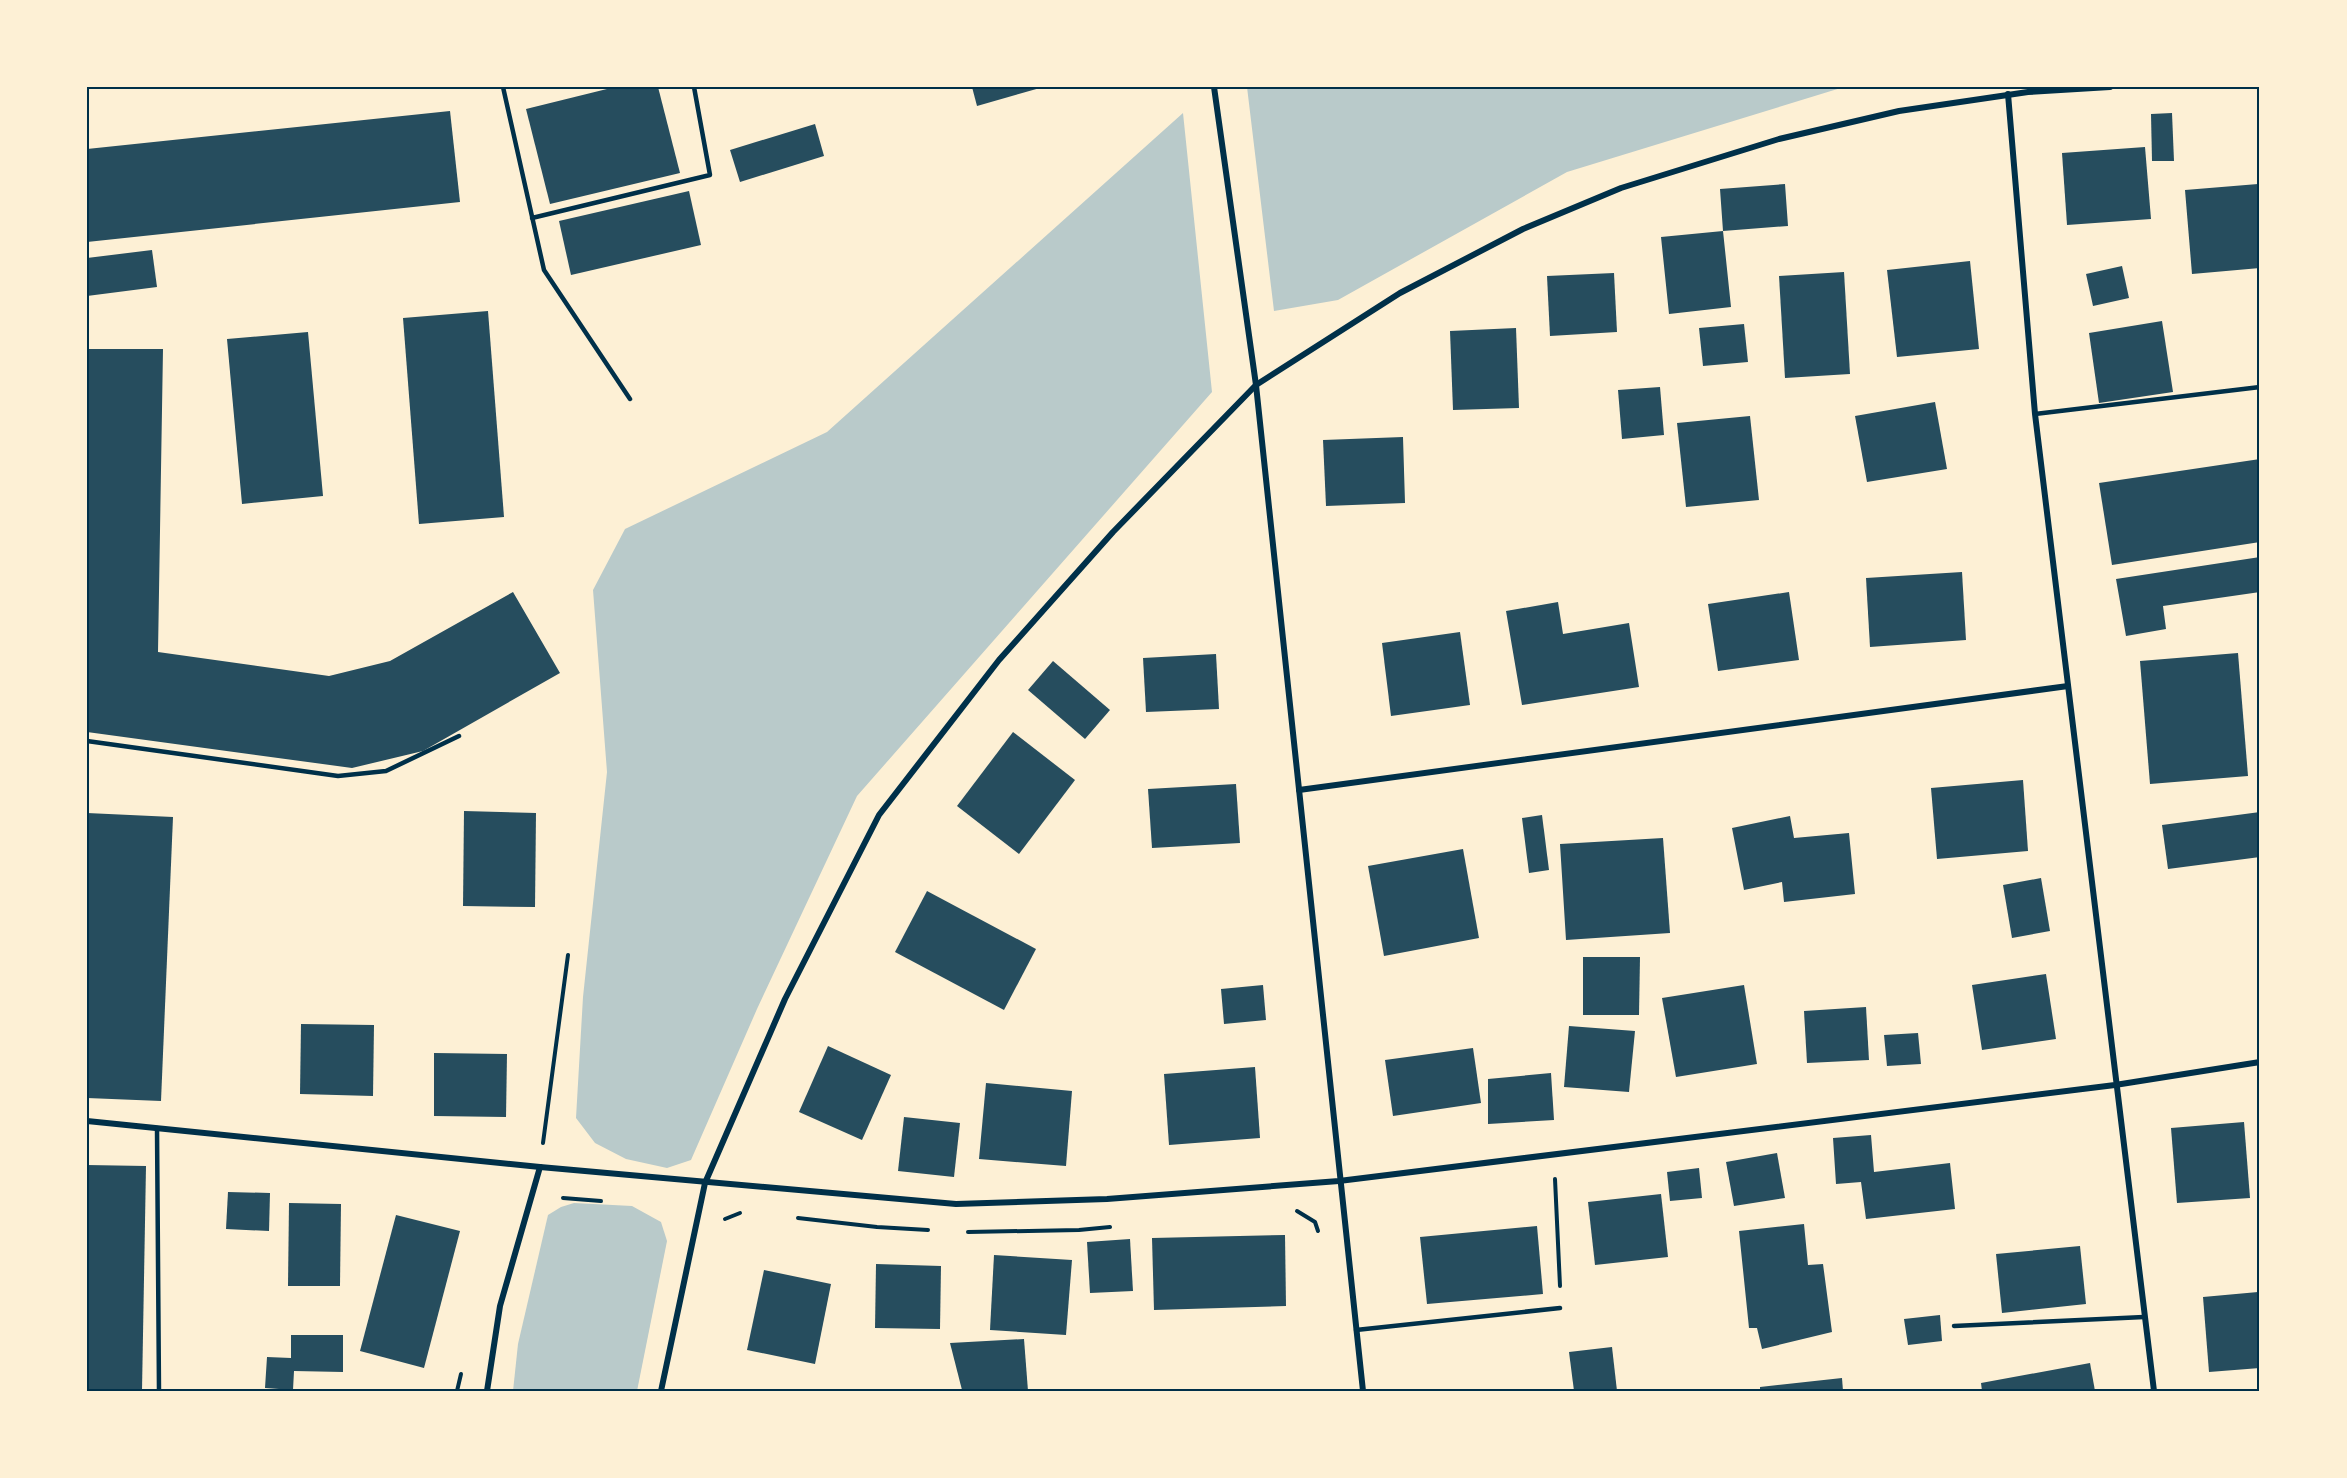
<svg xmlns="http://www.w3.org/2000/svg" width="2347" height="1478" font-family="Mulish,sans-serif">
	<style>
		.green { fill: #b9caca }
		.building { fill: #264d5e }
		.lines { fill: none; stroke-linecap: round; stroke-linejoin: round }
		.path { stroke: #003049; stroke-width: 4 }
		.service { stroke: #003049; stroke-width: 4.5 }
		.minor { stroke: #003049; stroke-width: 6 }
		.neatline { fill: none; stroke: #003049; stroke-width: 2 }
	</style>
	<rect width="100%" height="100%" fill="#fdf0d5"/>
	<g class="green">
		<path d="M1247,87H1844L1567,172L1338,300L1274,311Z"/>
		<path d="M1183,113L1212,392L857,796L757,1009L691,1160L667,1168L626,1159L595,1143L576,1118L583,997L607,772L593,590L625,529L827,432Z"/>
		<path d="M574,1203L632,1206L661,1222L667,1241L637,1391H513L518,1344L548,1215L561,1207Z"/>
	</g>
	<g class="building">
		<path d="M615,87H658L680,173L550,204L526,109Z"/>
		<path d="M972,87H1039L1040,88L977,106Z"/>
		<path d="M450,111L460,202L87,242V149Z"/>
		<path d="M2172,113L2174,161H2152L2151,114Z"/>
		<path d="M815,124L824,156L740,182L730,150Z"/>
		<path d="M2145,147L2151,219L2067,225L2062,153Z"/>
		<path d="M1785,184L1788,226L1723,231L1731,307L1669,314L1661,237L1723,231L1720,189Z"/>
		<path d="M2258,184L2260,268L2192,274L2185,190Z"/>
		<path d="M689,191L701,245L571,275L559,221Z"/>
		<path d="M152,250L157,287L87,296V258Z"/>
		<path d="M1970,261L1979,349L1897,357L1887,270Z"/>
		<path d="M2122,266L2129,298L2093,306L2086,274Z"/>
		<path d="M1844,272L1850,374L1785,378L1779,276Z"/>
		<path d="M1614,273L1617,332L1550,336L1547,276Z"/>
		<path d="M488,311L504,517L419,524L403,318Z"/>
		<path d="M2162,321L2173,392L2099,403L2089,333Z"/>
		<path d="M1744,324L1748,362L1703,366L1699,328Z"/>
		<path d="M1516,328L1519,408L1453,410L1450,331Z"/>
		<path d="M308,332L323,496L242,504L227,339Z"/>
		<path d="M87,349H163L158,652L329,676L390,661L513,592L560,673L423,751L352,768L87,732Z"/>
		<path d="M1660,387L1664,435L1622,439L1618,390Z"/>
		<path d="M1935,402L1947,469L1867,482L1855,416Z"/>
		<path d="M1750,416L1759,500L1686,507L1677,423Z"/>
		<path d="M1403,437L1405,503L1326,506L1323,440Z"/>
		<path d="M2260,459V542L2112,565L2099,483Z"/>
		<path d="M2260,557V592L2163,606L2166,629L2126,636L2116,579Z"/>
		<path d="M1962,572L1966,640L1870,647L1866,578Z"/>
		<path d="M1789,592L1799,660L1718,671L1708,604Z"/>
		<path d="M1558,602L1563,634L1629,623L1639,687L1522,705L1506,611Z"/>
		<path d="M1460,632L1470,705L1391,716L1382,643Z"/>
		<path d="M2238,653L2248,776L2150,784L2140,661Z"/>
		<path d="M1216,654L1219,709L1146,712L1143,658Z"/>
		<path d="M1053,661L1110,710L1085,739L1028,690Z"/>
		<path d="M1013,732L1075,780L1019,854L957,806Z"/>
		<path d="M2023,780L2028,851L1937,859L1931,788Z"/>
		<path d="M1236,784L1240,843L1152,848L1148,789Z"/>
		<path d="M464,811L536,813L535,907L463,906Z"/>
		<path d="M2260,812V857L2168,869L2162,825Z"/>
		<path d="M87,813L173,817L161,1101L87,1098Z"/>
		<path d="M1542,815L1549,870L1529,873L1522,818Z"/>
		<path d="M1790,816L1794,838L1849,833L1855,894L1784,902L1782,882L1744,890L1732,828Z"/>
		<path d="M1663,838L1670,933L1566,940L1560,844Z"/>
		<path d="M1463,849L1479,938L1384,956L1368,866Z"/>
		<path d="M2041,878L2050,931L2012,938L2003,885Z"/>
		<path d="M927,891L1036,949L1004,1010L895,952Z"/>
		<path d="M1583,957H1640L1639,1015H1583Z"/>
		<path d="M2046,974L2056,1039L1982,1050L1972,985Z"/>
		<path d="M1263,985L1266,1020L1224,1024L1221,989Z"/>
		<path d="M1744,985L1757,1064L1676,1077L1662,998Z"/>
		<path d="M1866,1007L1869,1060L1807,1063L1804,1011Z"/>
		<path d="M301,1024L374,1025L373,1096L300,1094Z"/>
		<path d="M1569,1026L1635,1031L1629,1092L1564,1087Z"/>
		<path d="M1918,1033L1921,1064L1887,1066L1884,1035Z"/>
		<path d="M828,1046L891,1075L862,1140L799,1112Z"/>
		<path d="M1473,1048L1481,1103L1393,1116L1385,1060Z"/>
		<path d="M434,1053L507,1054L506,1117L434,1116Z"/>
		<path d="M1255,1067L1260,1138L1169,1145L1164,1074Z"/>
		<path d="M1551,1073L1554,1120L1488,1124V1079Z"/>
		<path d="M986,1083L1072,1091L1066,1166L979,1159Z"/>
		<path d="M904,1117L960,1123L954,1177L898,1171Z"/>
		<path d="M2244,1122L2250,1198L2177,1203L2171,1128Z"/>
		<path d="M1871,1135L1874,1172L1950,1163L1955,1209L1866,1219L1861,1182L1836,1184L1833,1138Z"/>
		<path d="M1777,1153L1785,1198L1734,1206L1726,1162Z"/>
		<path d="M87,1165L146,1166L142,1391H87Z"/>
		<path d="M1699,1168L1702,1198L1670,1201L1667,1172Z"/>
		<path d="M228,1192L270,1193L269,1231L226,1229Z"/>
		<path d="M1661,1194L1668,1257L1595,1265L1588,1202Z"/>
		<path d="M289,1203L341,1204L340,1286H288Z"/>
		<path d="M396,1215L460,1231L424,1368L360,1351Z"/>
		<path d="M1804,1224L1808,1265L1823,1264L1832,1332L1762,1349L1757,1328H1749L1739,1231Z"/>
		<path d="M1537,1226L1543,1294L1427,1304L1420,1237Z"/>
		<path d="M1285,1235L1286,1306L1154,1310L1152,1238Z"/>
		<path d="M1130,1239L1133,1291L1090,1293L1087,1242Z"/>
		<path d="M2080,1246L2086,1304L2002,1313L1996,1254Z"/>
		<path d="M994,1255L1072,1260L1066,1335L990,1330Z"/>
		<path d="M876,1264L941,1266L940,1329L875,1328Z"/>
		<path d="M764,1270L831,1284L815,1364L747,1350Z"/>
		<path d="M2258,1292L2260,1368L2209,1372L2203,1297Z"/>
		<path d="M1940,1315L1942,1341L1908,1345L1904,1319Z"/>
		<path d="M291,1335H343V1372L294,1371L293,1390L265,1388L267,1357L291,1358Z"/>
		<path d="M1024,1339L1028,1391L962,1390L950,1343Z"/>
		<path d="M1612,1347L1617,1391H1574L1569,1352Z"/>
		<path d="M2090,1363L2095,1391H1982L1981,1383Z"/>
		<path d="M1842,1378L1843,1391H1760V1387Z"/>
	</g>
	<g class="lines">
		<g class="path">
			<path d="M543,1143L568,955"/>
			<path d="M1555,1179L1560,1286"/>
			<path d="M563,1198L601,1201"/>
			<path d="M1297,1211L1315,1222L1318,1231"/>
			<path d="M798,1218L877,1227L928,1230"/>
			<path d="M725,1219L740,1213"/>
			<path d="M968,1232L1079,1230L1110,1227"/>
			<path d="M457,1391L461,1374"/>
		</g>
		<g class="service">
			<path d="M503,87L544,270L630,399"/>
			<path d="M532,218L710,175L694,87"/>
			<path d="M2035,414L2260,387"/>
			<path d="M87,741L338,776L386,771L459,736"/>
			<path d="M157,1128L159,1391"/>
			<path d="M1954,1326L2144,1317"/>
			<path d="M1356,1330L1560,1308"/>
		</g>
		<g class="minor">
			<path d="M1214,87L1256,385L1363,1391"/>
			<path d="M2008,94L2035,414L2154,1391"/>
			<path d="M1299,790L2068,686"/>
			<path d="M87,1121L540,1167L956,1204L1107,1199L1339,1181L2115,1085L2260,1062"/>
			<path d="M487,1391L500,1306L540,1167"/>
			<path d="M661,1391L705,1183L785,999L879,815L999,660L1113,532L1256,385L1400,293L1523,229L1621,188L1779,139L1899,111L2028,92L2110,87"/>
		</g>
	</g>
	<rect width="2347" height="1478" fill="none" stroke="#fdf0d5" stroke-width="177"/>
	<rect x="88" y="88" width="2170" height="1302" class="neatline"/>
</svg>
